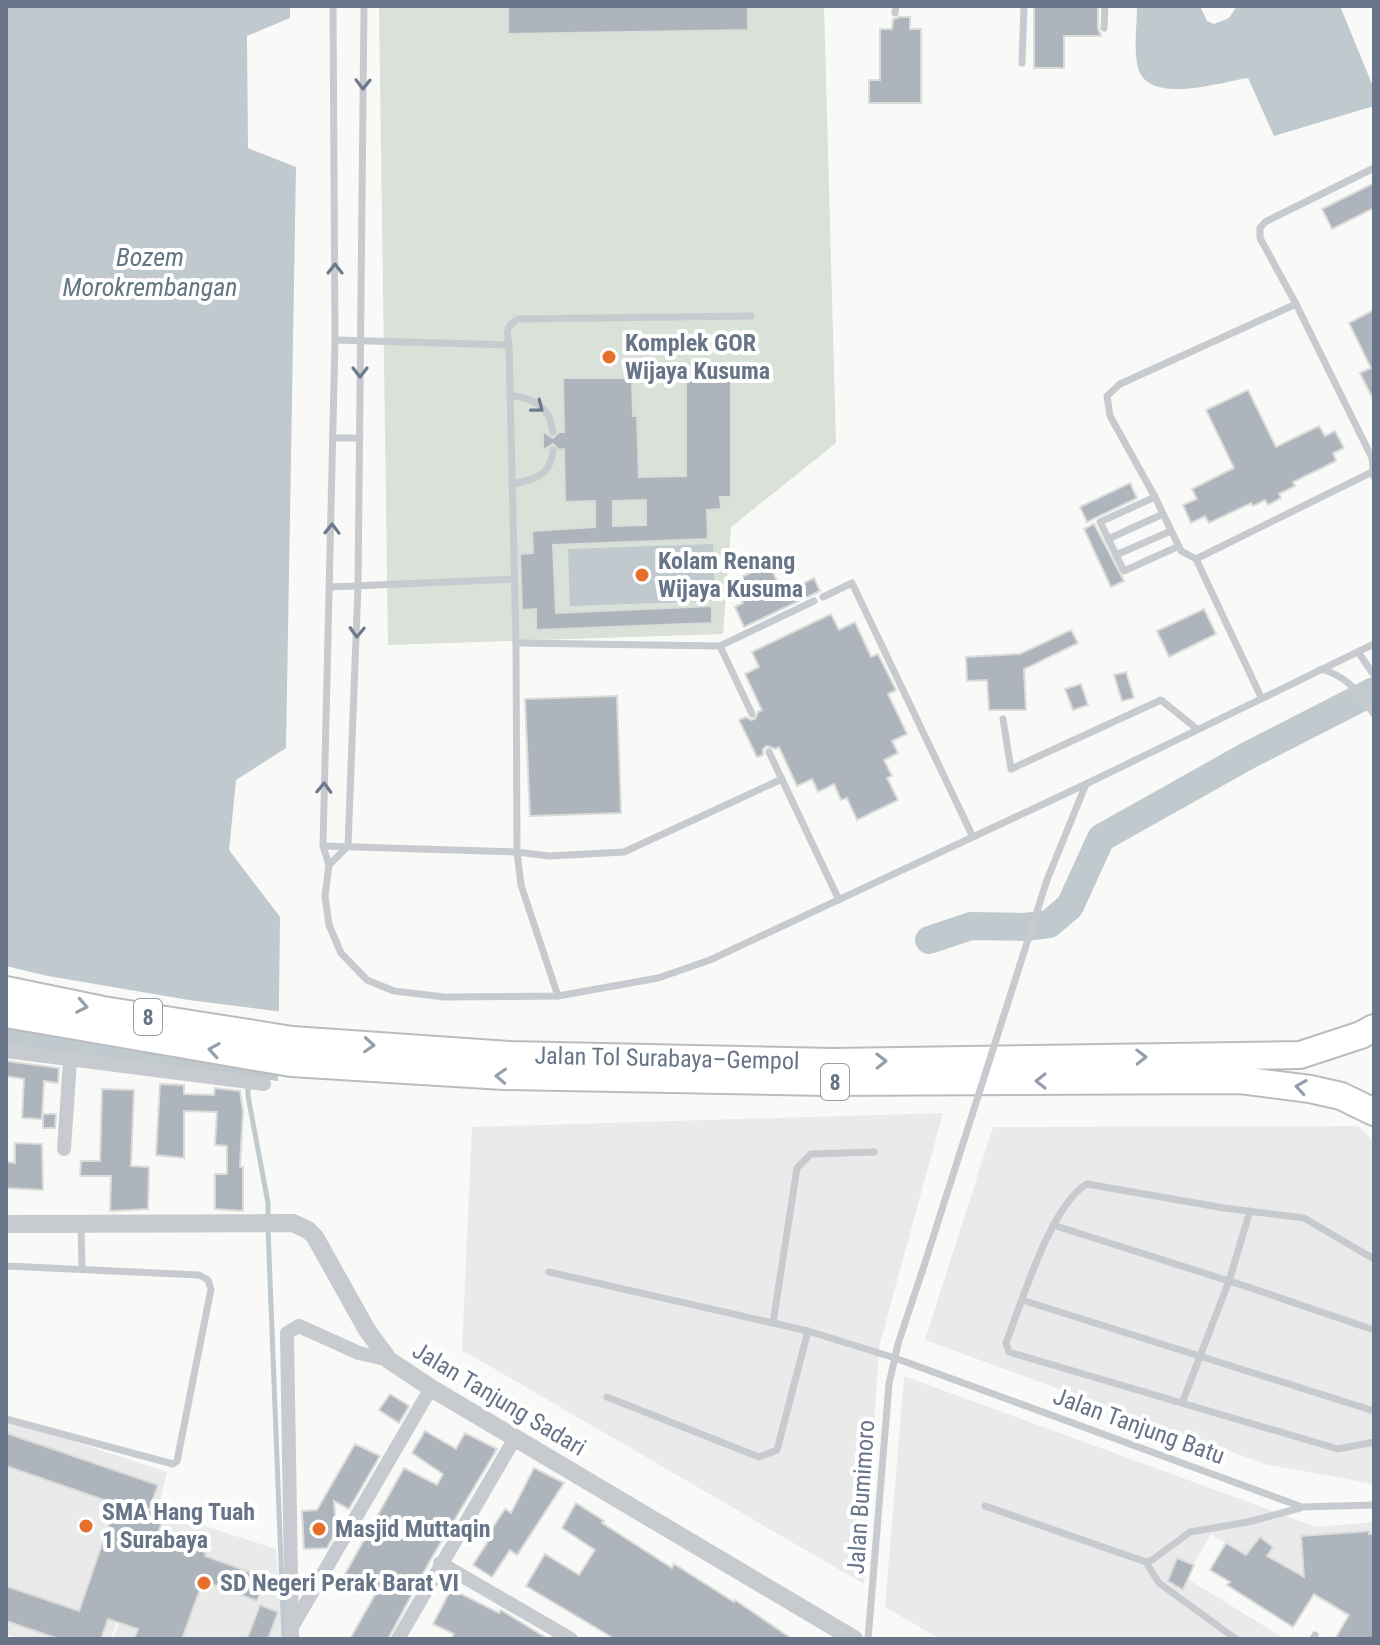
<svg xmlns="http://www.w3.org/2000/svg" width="1380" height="1645" font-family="'Roboto Condensed',sans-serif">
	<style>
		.built { fill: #eaeaea }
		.green { fill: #dae1d8 }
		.water { fill: #c0c9ce }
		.pier { fill: #f9f9f7 }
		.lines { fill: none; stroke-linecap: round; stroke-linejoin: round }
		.stream { stroke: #c0c9ce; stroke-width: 5 }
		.river { stroke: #c0c9ce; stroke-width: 28 }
		.building { fill: #aeb4bc; stroke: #dbdbd9; stroke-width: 2; fill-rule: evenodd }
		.motorway-casing { stroke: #babcc0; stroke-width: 30 }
		.service { stroke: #c7cace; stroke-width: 7 }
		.minor { stroke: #c7cace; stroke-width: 14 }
		.tertiary { stroke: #c7cace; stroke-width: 18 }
		.motorway { stroke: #fff; stroke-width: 26 }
		.service-bridge { stroke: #c7cace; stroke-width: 7 }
		.oneway { stroke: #6d798c }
		.oneway2 { stroke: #959eac }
		.poi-dot { fill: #e56f2b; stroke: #fff; stroke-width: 3 }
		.labels { text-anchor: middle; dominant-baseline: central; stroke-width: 8; stroke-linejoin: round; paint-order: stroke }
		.shield { fill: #fff; stroke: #959eac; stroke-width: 2 }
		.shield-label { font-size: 22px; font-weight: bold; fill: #687588 }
		.poi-label { font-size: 24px; font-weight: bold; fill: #687588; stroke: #fff; text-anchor: start }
		.street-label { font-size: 24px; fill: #687588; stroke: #fff }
		.water-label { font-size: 26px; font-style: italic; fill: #647783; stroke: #fff }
	</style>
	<rect width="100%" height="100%" fill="#f9f9f7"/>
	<g class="built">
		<path d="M943,1113L879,1347L864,1584L462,1350L472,1127Z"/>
		<path d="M1358,1126L1374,1142V1484L1265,1464L925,1340L993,1127Z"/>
		<path d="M904,1376L1316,1527L1374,1522V1632L1211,1534L1186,1578L1282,1637L1281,1639H940L885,1607Z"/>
		<path d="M6,1419L167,1472L158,1511L276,1549L283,1639H113L119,1622L117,1621L111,1639H21L6,1634Z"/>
	</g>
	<path class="green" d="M379,6H824L836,443L731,527L723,634L388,645Z"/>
	<g class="water">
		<path d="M6,6H290V18L247,36L248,148L296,167L286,748L236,780L229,850L280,917L278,1081L6,1048Z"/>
		<path d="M1137,6H1200L1207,21L1214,24L1229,18L1237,6H1340L1374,89V106L1274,136L1248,78C1220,82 1143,108 1137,63C1134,45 1137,24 1137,6Z"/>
		<path d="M713,544L715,601L570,606L568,549Z"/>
	</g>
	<path class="pier" d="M6,966L48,976L189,1000L283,1012V1028L6,1024Z"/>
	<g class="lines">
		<g class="stream">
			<path d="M248,1082V1096L268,1203V1218"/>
			<path d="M268,1228L284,1639"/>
		</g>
		<path class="river" d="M929,940L971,926L1025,927L1049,924L1070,906L1101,838L1247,756L1374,691"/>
	</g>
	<g class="building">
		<path d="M508,6H748V30L508,34Z"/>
		<path d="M1034,6H1098V28L1101,36H1064V68H1034Z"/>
		<path d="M900,17H910V29H921V103H869V80H880V29H892L893,19Z"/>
		<path d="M1374,183V208L1332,229L1322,209Z"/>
		<path d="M1374,310V401L1360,373L1371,368L1349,323Z"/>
		<path d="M720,367L721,380H731V497H720L721,509L707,510L708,539L553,545L556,613L712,606V623L536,630V609L522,610L520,554L533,553L532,531L595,527V501L565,502L564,449L559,450L553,444L543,450V432L553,438L559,432H564L563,378H632L633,416H637L639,477L686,476V368ZM646,500V525L613,526V501Z"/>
		<path d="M1248,390L1276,447L1319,426L1325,436L1335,431L1344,448L1333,453L1336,461L1293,482L1295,486L1279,494L1281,498L1268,505L1265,500L1253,506L1251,503L1209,523L1205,516L1191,523L1183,505L1197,499L1192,489L1234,468L1206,410Z"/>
		<path d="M1130,483L1137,498L1087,522L1080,507Z"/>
		<path d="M1094,524L1124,581L1111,587L1084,529Z"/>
		<path d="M769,564L783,593L814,578L820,591L744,627L735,607L743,603L733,581Z"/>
		<path d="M1204,609L1216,634L1169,657L1157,631Z"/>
		<path d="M831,614L839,630L855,622L871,657L878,654L896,690L888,694L907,734L892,741L898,753L884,760L892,776L887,778L898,800L857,820L847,798L841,800L834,784L818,792L812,779L797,786L779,747L775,749L767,746L763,749V755L757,757L739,720L746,717L751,720L755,719L758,712L762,710L745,674L759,667L752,652Z"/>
		<path d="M1071,630L1078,643L1024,669L1026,710H989L987,680L967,681L966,657L1020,654Z"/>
		<path d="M1126,672L1134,698L1122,701L1114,675Z"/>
		<path d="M1081,684L1088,705L1073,710L1065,689Z"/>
		<path d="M617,696L621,813L530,816L525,699Z"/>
		<path d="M6,1061L59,1068L58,1083L44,1081L42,1119L22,1118L24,1079L6,1076Z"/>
		<path d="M160,1084L184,1085V1094L214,1095L215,1088L240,1091L243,1111L240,1167H243V1211L215,1209V1174H227V1146L215,1145L217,1112L184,1111V1158L156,1155Z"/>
		<path d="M102,1089L134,1090L131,1166L149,1167L148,1209L110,1211L111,1176H80L81,1161H100Z"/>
		<path d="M43,1114H56L55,1128H43Z"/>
		<path d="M15,1143L42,1144L43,1190L6,1188V1162L15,1163Z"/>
		<path d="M390,1394L409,1406L399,1423L379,1410Z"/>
		<path d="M425,1431L456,1449L465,1433L497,1449L431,1559L388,1639H350L376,1593L344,1576L404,1468L437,1485L443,1474L412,1453Z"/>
		<path d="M6,1433L158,1485L149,1510L164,1515L158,1534L182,1541L206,1553L205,1556L266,1578L257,1601L203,1581L182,1639H134L138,1629L108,1619L101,1639H59L6,1621V1586L79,1611L116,1504L6,1466Z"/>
		<path d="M355,1444L380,1456L349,1509L334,1501L336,1532L327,1548L304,1549L302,1511L317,1510Z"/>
		<path d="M534,1468L564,1483L517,1555L510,1550L492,1577L473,1565L491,1537L488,1535L505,1509L511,1513Z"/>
		<path d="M576,1503L604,1521L602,1523L672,1568L674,1564L734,1602L735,1600L792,1639H615L526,1586L545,1554L579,1575L595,1550L562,1528Z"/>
		<path d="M1369,1531V1534H1374V1639H1335L1349,1615L1314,1594L1293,1627L1227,1585L1230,1582L1210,1570L1226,1543L1246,1555L1260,1537L1273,1547L1267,1556L1304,1577L1301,1536Z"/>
		<path d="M1177,1558L1194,1565L1183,1590L1168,1581Z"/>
		<path d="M451,1589L499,1613L501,1610L548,1639H451L454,1634L433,1624Z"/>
		<path d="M260,1605L278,1612L268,1639H247Z"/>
	</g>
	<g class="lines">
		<defs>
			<g id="motorway">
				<path id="s1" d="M6,990L103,1010L292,1040L510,1055L833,1062L1300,1055L1361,1035L1374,1028"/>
				<path d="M6,1014L291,1063L504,1076L827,1082L1240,1080L1310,1089L1341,1096L1374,1112"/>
			</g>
		</defs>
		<use href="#motorway" class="motorway-casing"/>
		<g class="service">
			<path d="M333,6L335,340L323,846L329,865L325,896L329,925L341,953L367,980L394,991L444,997L558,996L658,978L710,960L1086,784L1374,644"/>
			<path d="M895,13L896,6"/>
			<path d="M1104,28L1105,6"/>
			<path d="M1022,63L1024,6"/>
			<path d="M1374,168L1265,222L1260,228V238L1296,304L1372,458L1374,477"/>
			<path d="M335,340L509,345L516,643L517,852L521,885L558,996"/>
			<path d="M509,345C506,331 506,326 518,319L751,316"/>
			<path d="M510,395C534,399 550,406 553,432"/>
			<path d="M334,438H360"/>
			<path d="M512,484C535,480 551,475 553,450"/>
			<path d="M1155,497L1100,522L1124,571L1179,546"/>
			<path d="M1108,539L1163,514"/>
			<path d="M1116,555L1171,531"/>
			<path d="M1196,559L1372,472"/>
			<path d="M331,587L514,579"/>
			<path d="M823,597L852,583L972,835"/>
			<path d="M516,643L720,646L752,714"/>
			<path d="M720,646L814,601"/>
			<path d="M1358,652L1374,675"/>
			<path d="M1321,669C1349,677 1357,692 1374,714"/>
			<path d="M1261,697L1196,559L1181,551L1155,497L1110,416L1107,396L1120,384L1296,304"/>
			<path d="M1003,719L1011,769L1161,700L1197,729"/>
			<path d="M769,752L839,900"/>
			<path d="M323,846L517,852L549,856L624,852L782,779"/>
			<path d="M329,865L348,846L358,586L364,6"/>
			<path d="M1047,880L1086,784"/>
			<path d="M1053,1225L1251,1288L1374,1330"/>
			<path d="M81,1226L82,1269"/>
			<path d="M1374,1259L1304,1218L1224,1208L1087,1184C1051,1204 1021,1304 1006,1343L1009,1352L1338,1449L1374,1442"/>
			<path d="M6,1266L199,1275L208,1280L211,1289L177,1461L173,1464L6,1419"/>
			<path d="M549,1272L808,1331L895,1358L1302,1507L1374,1505"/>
			<path d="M1022,1300L1374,1411"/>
			<path d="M773,1323L797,1168L811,1154L874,1152"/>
			<path d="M607,1397L759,1457L777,1450L808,1331"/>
			<path d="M1182,1403L1229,1281L1250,1211"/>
			<path d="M985,1506L1146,1562L1152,1560L1190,1532L1248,1522L1300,1508"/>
			<path d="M1146,1562L1159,1583L1236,1639"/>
			<path d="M868,1639L889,1384L898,1344L922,1272"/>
			<path d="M1313,1639L1315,1635"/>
		</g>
		<g class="minor">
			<path d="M6,1051L264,1084"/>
			<path d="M64,1149L70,1060"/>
			<path d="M440,1563L571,1639"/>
			<path d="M292,1627L431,1388"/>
			<path d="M292,1639L287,1333L299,1326L359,1353L389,1360"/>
			<path d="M398,1639L515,1438"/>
		</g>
		<path class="tertiary" d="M6,1224L293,1223L308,1230L315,1237L367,1330L389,1360L431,1388L854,1639"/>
		<use href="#motorway" class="motorway"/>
		<path class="service-bridge" d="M922,1272L1047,880"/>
	</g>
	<defs><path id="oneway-chevron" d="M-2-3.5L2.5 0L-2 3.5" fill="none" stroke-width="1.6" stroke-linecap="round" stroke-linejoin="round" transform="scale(2)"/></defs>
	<g class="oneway">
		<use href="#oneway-chevron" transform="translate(363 84) rotate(91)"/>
		<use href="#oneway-chevron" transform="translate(335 269) rotate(-90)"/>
		<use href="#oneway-chevron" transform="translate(360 372) rotate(90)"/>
		<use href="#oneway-chevron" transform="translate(538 407) rotate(38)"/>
		<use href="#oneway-chevron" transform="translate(332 529) rotate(-89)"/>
		<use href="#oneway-chevron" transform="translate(357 632) rotate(92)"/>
		<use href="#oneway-chevron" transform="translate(324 788) rotate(-88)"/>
	</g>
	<g class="oneway2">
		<use href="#oneway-chevron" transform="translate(82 1006) rotate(11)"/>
		<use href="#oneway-chevron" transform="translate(369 1045) rotate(4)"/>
		<use href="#oneway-chevron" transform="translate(214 1050) rotate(-171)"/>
		<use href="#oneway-chevron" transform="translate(1141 1057) rotate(-1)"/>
		<use href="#oneway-chevron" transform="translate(881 1061) rotate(-1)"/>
		<use href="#oneway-chevron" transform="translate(501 1076) rotate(-177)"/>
		<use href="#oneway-chevron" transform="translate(1041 1081) rotate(180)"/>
		<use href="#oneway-chevron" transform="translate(1301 1087) rotate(-171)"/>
	</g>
	<g class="poi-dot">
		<circle cx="609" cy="357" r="8"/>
		<circle cx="642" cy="575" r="8"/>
		<circle cx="86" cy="1526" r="8"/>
		<circle cx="319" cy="1529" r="8"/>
		<circle cx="204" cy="1583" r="8"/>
	</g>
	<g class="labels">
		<g class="shield">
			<rect x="134" y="999" width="28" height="36" rx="6"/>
			<rect x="821" y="1064" width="28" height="36" rx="6"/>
		</g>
		<g class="shield-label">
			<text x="148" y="1017">8</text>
			<text x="835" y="1082">8</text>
		</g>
		<g class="poi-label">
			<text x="625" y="343">Komplek GOR<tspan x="625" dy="28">Wijaya Kusuma</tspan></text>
			<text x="658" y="561">Kolam Renang<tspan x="658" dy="28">Wijaya Kusuma</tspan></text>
			<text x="102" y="1512">SMA Hang Tuah<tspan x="102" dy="28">1 Surabaya</tspan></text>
			<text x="335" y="1529">Masjid Muttaqin</text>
			<text x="220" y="1583">SD Negeri Perak Barat VI</text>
		</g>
		<g class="street-label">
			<text stroke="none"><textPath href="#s1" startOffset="666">Jalan Tol Surabaya–Gempol</textPath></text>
			<text transform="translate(499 1399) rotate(31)">Jalan Tanjung Sadari</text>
			<text transform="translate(1139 1426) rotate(20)">Jalan Tanjung Batu</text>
			<text transform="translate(861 1497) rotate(-86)">Jalan Bumimoro</text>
		</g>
		<g class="water-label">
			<text x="150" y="257">Bozem<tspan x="150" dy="30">Morokrembangan</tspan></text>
		</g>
	</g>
	<rect width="1380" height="1645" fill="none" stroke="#687588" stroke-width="16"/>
</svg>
